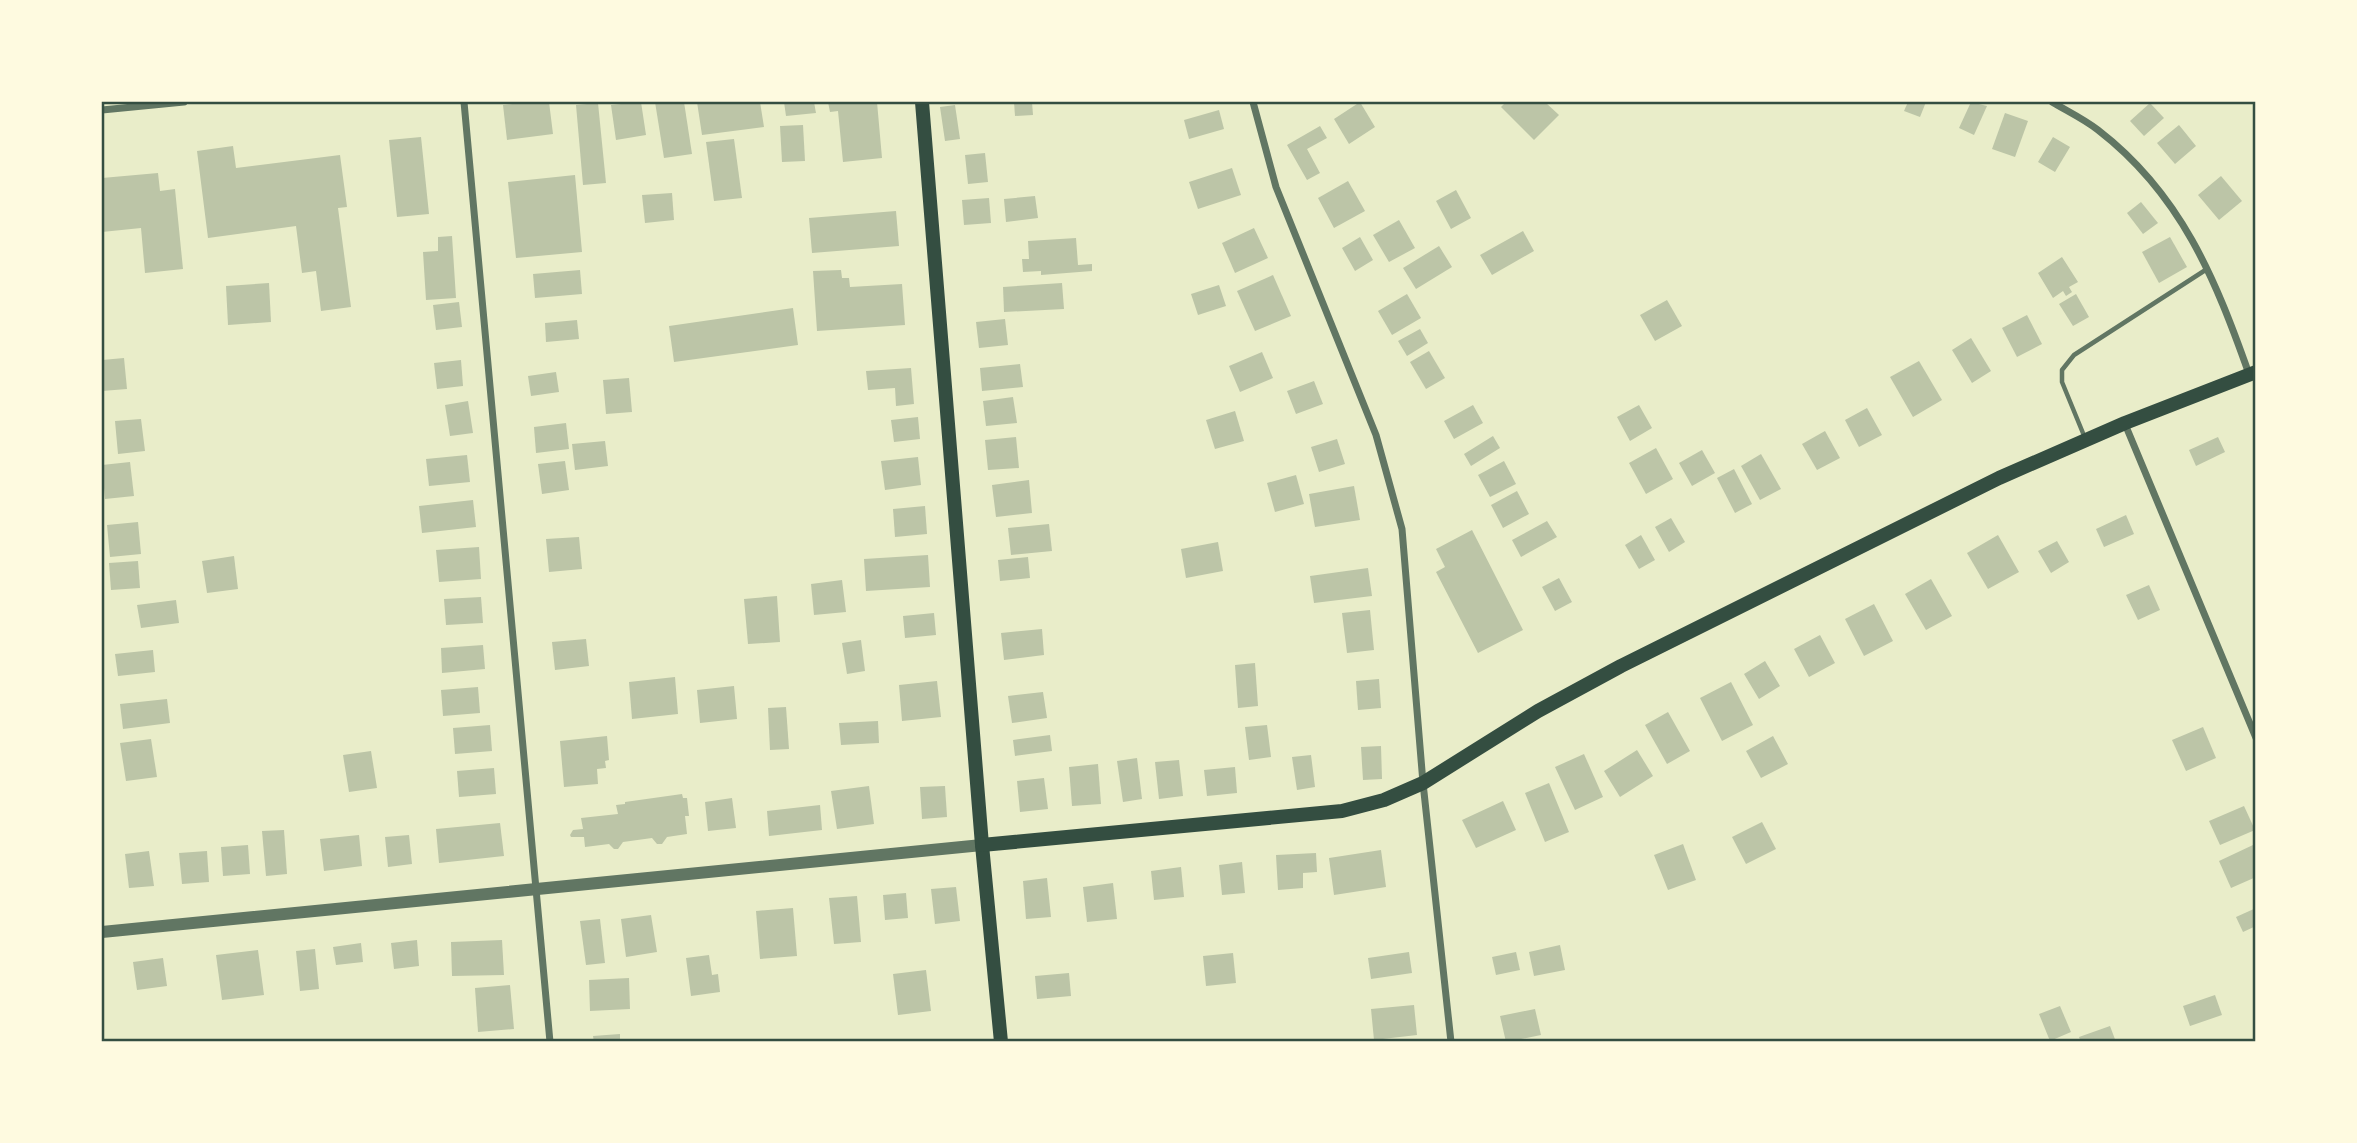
<svg xmlns="http://www.w3.org/2000/svg" width="2357" height="1143" font-family="'DM Sans',sans-serif">
	<style>
		.building { fill: #bcc5a7 }
		.lines { fill: none; stroke-linecap: round; stroke-linejoin: round }
		.service { stroke: #617663; stroke-width: 4.5 }
		.minor { stroke: #617663; stroke-width: 7 }
		.tertiary { stroke: #617663; stroke-width: 12 }
		.secondary { stroke: #344e41; stroke-width: 14 }
		.neatline { fill: none; stroke: #344e41; stroke-width: 2.5 }
	</style>
	<rect width="100%" height="100%" fill="#e9edc9"/>
	<g class="building">
		<path d="M531,102H549L553,134L507,140L503,105Z"/>
		<path d="M641,102L646,135L616,140L611,105Z"/>
		<path d="M655,102H684L692,154L664,158Z"/>
		<path d="M697,102H760L764,127L702,135Z"/>
		<path d="M784,102H814L816,113L786,116Z"/>
		<path d="M828,102H877L882,158L843,162L838,111L830,112Z"/>
		<path d="M1014,102H1032L1033,115L1015,116Z"/>
		<path d="M1360,102L1375,127L1349,144L1334,119Z"/>
		<path d="M1506,102H1545L1559,115L1534,140L1501,107Z"/>
		<path d="M1908,102H1926L1920,117L1904,111Z"/>
		<path d="M1971,102L1987,106L1974,135L1959,128Z"/>
		<path d="M598,103L606,183L583,185L576,105Z"/>
		<path d="M2150,103L2164,118L2144,136L2130,121Z"/>
		<path d="M955,105L960,139L945,141L940,107Z"/>
		<path d="M1219,110L1224,129L1189,139L1184,120Z"/>
		<path d="M2005,113L2028,121L2015,157L1992,149Z"/>
		<path d="M803,125L805,161L782,162L780,126Z"/>
		<path d="M2179,125L2196,146L2175,164L2157,143Z"/>
		<path d="M1320,126L1327,138L1307,149L1320,173L1307,180L1287,145Z"/>
		<path d="M421,137L429,214L397,217L389,140Z"/>
		<path d="M2053,137L2070,147L2055,172L2038,162Z"/>
		<path d="M734,139L742,198L714,201L706,142Z"/>
		<path d="M233,146L236,168L340,155L347,207L338,208L351,307L321,311L316,271L302,273L296,226L208,238L197,151Z"/>
		<path d="M985,153L988,182L968,184L965,155Z"/>
		<path d="M1232,168L1241,195L1198,209L1189,182Z"/>
		<path d="M158,173L160,191L175,189L183,269L145,273L141,228L102,232V178Z"/>
		<path d="M575,175L582,252L516,258L508,182Z"/>
		<path d="M2221,176L2242,201L2219,220L2198,195Z"/>
		<path d="M1348,181L1365,211L1334,228L1318,198Z"/>
		<path d="M1456,190L1471,218L1451,229L1436,201Z"/>
		<path d="M672,193L674,220L645,223L642,195Z"/>
		<path d="M1035,196L1038,218L1006,222L1004,199Z"/>
		<path d="M989,198L991,223L964,225L962,200Z"/>
		<path d="M2141,202L2158,223L2143,234L2127,213Z"/>
		<path d="M896,211L899,246L812,253L809,218Z"/>
		<path d="M1399,220L1415,248L1389,262L1373,235Z"/>
		<path d="M1254,228L1268,258L1235,273L1222,243Z"/>
		<path d="M1523,231L1534,251L1492,275L1480,255Z"/>
		<path d="M452,236L456,298L426,300L423,252L438,251V237Z"/>
		<path d="M1360,237L1373,260L1355,271L1342,248Z"/>
		<path d="M2170,237L2187,267L2159,283L2142,252Z"/>
		<path d="M1076,238L1078,265L1092,264V271L1041,275V271L1023,272L1022,259H1029L1028,241Z"/>
		<path d="M1439,246L1452,267L1416,289L1403,268Z"/>
		<path d="M2062,257L2078,282L2069,287L2072,292L2066,296L2063,291L2053,298L2038,273Z"/>
		<path d="M580,270L582,294L535,298L533,274Z"/>
		<path d="M841,270L842,278H849L850,287L902,284L905,325L817,331L813,271Z"/>
		<path d="M1273,275L1291,316L1255,331L1237,291Z"/>
		<path d="M269,283L271,322L228,325L226,286Z"/>
		<path d="M1062,283L1064,309L1004,312L1003,287Z"/>
		<path d="M1219,285L1226,306L1198,315L1191,294Z"/>
		<path d="M1407,294L1421,318L1392,335L1378,311Z"/>
		<path d="M2076,294L2089,317L2073,326L2059,304Z"/>
		<path d="M1667,300L1682,326L1655,341L1640,315Z"/>
		<path d="M459,302L462,327L436,330L433,305Z"/>
		<path d="M793,308L798,345L674,362L669,326Z"/>
		<path d="M2027,315L2042,344L2017,357L2002,328Z"/>
		<path d="M1005,319L1008,345L979,348L976,322Z"/>
		<path d="M577,320L579,339L546,342L545,323Z"/>
		<path d="M1420,329L1428,343L1407,356L1398,341Z"/>
		<path d="M1971,338L1991,371L1972,383L1952,350Z"/>
		<path d="M1429,351L1445,378L1426,389L1410,362Z"/>
		<path d="M1262,352L1273,378L1240,392L1229,366Z"/>
		<path d="M124,358L127,389L102,391V360Z"/>
		<path d="M461,360L463,386L437,389L434,363Z"/>
		<path d="M1919,361L1942,400L1913,417L1890,377Z"/>
		<path d="M1020,364L1023,387L982,391L980,368Z"/>
		<path d="M911,368L914,404L896,406L895,388L868,390L866,371Z"/>
		<path d="M556,372L559,392L531,396L528,376Z"/>
		<path d="M629,378L632,412L606,414L603,380Z"/>
		<path d="M1314,381L1323,404L1296,414L1287,391Z"/>
		<path d="M1013,397L1017,423L986,426L983,401Z"/>
		<path d="M468,401L473,433L450,436L445,405Z"/>
		<path d="M1473,405L1483,423L1454,439L1444,421Z"/>
		<path d="M1639,405L1652,428L1630,441L1617,417Z"/>
		<path d="M1867,408L1882,435L1859,447L1845,420Z"/>
		<path d="M1235,411L1244,441L1215,449L1206,420Z"/>
		<path d="M918,417L920,439L894,442L891,420Z"/>
		<path d="M141,419L145,451L118,454L115,421Z"/>
		<path d="M566,423L569,449L536,453L534,427Z"/>
		<path d="M1825,431L1840,458L1817,470L1802,444Z"/>
		<path d="M1493,436L1500,448L1471,466L1464,454Z"/>
		<path d="M1016,437L1019,468L988,470L985,440Z"/>
		<path d="M2218,437L2225,452L2196,466L2189,450Z"/>
		<path d="M1337,439L1345,464L1319,472L1311,447Z"/>
		<path d="M605,441L608,466L575,470L572,444Z"/>
		<path d="M1656,448L1673,479L1646,494L1629,463Z"/>
		<path d="M1702,450L1715,473L1692,486L1679,463Z"/>
		<path d="M1761,454L1781,489L1760,500L1741,466Z"/>
		<path d="M467,455L470,482L429,486L426,459Z"/>
		<path d="M918,457L921,485L885,490L881,461Z"/>
		<path d="M565,461L569,490L542,494L538,464Z"/>
		<path d="M1504,461L1516,484L1490,497L1478,475Z"/>
		<path d="M130,462L134,496L105,499L102,465Z"/>
		<path d="M1734,469L1752,504L1735,513L1717,478Z"/>
		<path d="M1296,475L1304,504L1275,512L1267,483Z"/>
		<path d="M1029,480L1032,513L996,517L992,485Z"/>
		<path d="M1354,486L1360,520L1315,527L1309,494Z"/>
		<path d="M1517,491L1529,514L1503,528L1491,505Z"/>
		<path d="M473,500L476,527L422,533L419,506Z"/>
		<path d="M925,506L927,534L895,537L893,509Z"/>
		<path d="M2126,515L2134,534L2104,547L2096,529Z"/>
		<path d="M1671,518L1685,542L1669,552L1655,527Z"/>
		<path d="M1547,521L1557,537L1521,557L1512,540Z"/>
		<path d="M138,522L141,554L110,557L107,525Z"/>
		<path d="M1049,524L1052,551L1011,555L1008,528Z"/>
		<path d="M1472,530L1523,630L1478,653L1436,572L1445,567L1436,549Z"/>
		<path d="M1641,535L1655,560L1639,569L1625,545Z"/>
		<path d="M1998,535L2019,572L1988,589L1967,553Z"/>
		<path d="M579,537L582,569L549,572L546,539Z"/>
		<path d="M2057,541L2069,562L2051,573L2038,551Z"/>
		<path d="M1218,542L1223,571L1186,578L1181,549Z"/>
		<path d="M479,547L481,579L439,582L436,550Z"/>
		<path d="M928,555L930,587L866,591L864,559Z"/>
		<path d="M234,556L238,589L207,593L202,561Z"/>
		<path d="M1028,557L1030,578L1000,581L998,560Z"/>
		<path d="M138,561L140,588L111,590L109,563Z"/>
		<path d="M1368,568L1372,596L1314,603L1310,576Z"/>
		<path d="M1559,578L1572,602L1555,611L1542,587Z"/>
		<path d="M1931,579L1952,616L1926,630L1905,594Z"/>
		<path d="M842,580L846,612L814,615L811,584Z"/>
		<path d="M2149,585L2160,610L2138,620L2126,595Z"/>
		<path d="M777,596L780,642L748,644L744,599Z"/>
		<path d="M481,597L483,623L446,625L444,599Z"/>
		<path d="M176,600L179,623L141,628L137,605Z"/>
		<path d="M1874,604L1893,641L1864,656L1845,619Z"/>
		<path d="M1370,610L1374,650L1347,653L1342,613Z"/>
		<path d="M934,613L936,635L905,638L903,616Z"/>
		<path d="M1042,629L1044,655L1004,660L1001,633Z"/>
		<path d="M1820,635L1835,663L1809,677L1794,649Z"/>
		<path d="M586,639L589,666L555,670L552,642Z"/>
		<path d="M861,640L865,671L847,674L842,643Z"/>
		<path d="M483,645L485,669L442,673L441,648Z"/>
		<path d="M153,650L155,672L118,676L115,654Z"/>
		<path d="M1765,661L1780,686L1759,699L1744,674Z"/>
		<path d="M1255,663L1258,706L1238,708L1235,665Z"/>
		<path d="M675,677L678,714L632,719L629,682Z"/>
		<path d="M1379,679L1381,708L1358,710L1356,681Z"/>
		<path d="M937,681L941,717L902,721L899,685Z"/>
		<path d="M1731,682L1753,725L1722,741L1700,698Z"/>
		<path d="M734,686L737,719L700,723L697,690Z"/>
		<path d="M478,687L480,713L443,716L441,690Z"/>
		<path d="M1043,692L1047,718L1012,723L1008,696Z"/>
		<path d="M167,699L170,723L123,729L120,704Z"/>
		<path d="M786,707L789,749L770,750L768,708Z"/>
		<path d="M1668,712L1690,751L1667,764L1645,725Z"/>
		<path d="M878,721L879,743L841,745L839,723Z"/>
		<path d="M490,725L492,751L455,754L453,728Z"/>
		<path d="M1267,725L1271,757L1249,760L1245,727Z"/>
		<path d="M2203,727L2216,758L2186,771L2172,740Z"/>
		<path d="M1050,735L1052,751L1015,756L1013,740Z"/>
		<path d="M607,736L609,760L605,761L606,768L597,769L598,784L564,787L560,741Z"/>
		<path d="M1773,736L1788,764L1761,778L1746,751Z"/>
		<path d="M151,739L157,777L126,781L120,743Z"/>
		<path d="M1381,746L1382,779L1363,780L1361,747Z"/>
		<path d="M1637,750L1653,776L1620,797L1604,771Z"/>
		<path d="M371,751L377,788L349,792L343,755Z"/>
		<path d="M1584,754L1603,797L1575,810L1555,767Z"/>
		<path d="M1311,755L1315,787L1297,790L1292,757Z"/>
		<path d="M1137,758L1142,799L1123,802L1117,761Z"/>
		<path d="M1179,760L1183,796L1159,799L1155,762Z"/>
		<path d="M1098,764L1101,804L1072,806L1069,767Z"/>
		<path d="M1235,767L1237,793L1207,796L1204,770Z"/>
		<path d="M494,768L496,794L459,797L457,771Z"/>
		<path d="M1044,778L1048,809L1020,812L1017,781Z"/>
		<path d="M1549,783L1569,832L1545,842L1525,793Z"/>
		<path d="M869,786L874,824L837,829L831,791Z"/>
		<path d="M945,786L947,817L922,819L920,787Z"/>
		<path d="M682,794L683,798H687L689,816H685L687,834L667,837L662,844H657L652,838L623,842L618,849H614L609,844L585,847L584,837H571L570,835L573,830L583,829L581,818L618,814L616,805L625,804V802Z"/>
		<path d="M732,798L736,828L708,831L705,802Z"/>
		<path d="M1503,801L1516,830L1476,848L1462,820Z"/>
		<path d="M820,805L822,830L769,836L767,811Z"/>
		<path d="M2244,806L2255,830L2220,845L2209,821Z"/>
		<path d="M1762,822L1776,849L1746,864L1732,837Z"/>
		<path d="M500,823L504,856L439,863L436,829Z"/>
		<path d="M284,830L287,874L266,876L262,831Z"/>
		<path d="M359,835L362,866L324,871L320,839Z"/>
		<path d="M409,835L412,864L388,867L385,837Z"/>
		<path d="M1683,844L1696,880L1668,890L1654,855Z"/>
		<path d="M248,845L250,874L223,876L221,847Z"/>
		<path d="M2253,845L2256,850V877L2231,888L2219,861Z"/>
		<path d="M1381,850L1386,887L1334,895L1329,858Z"/>
		<path d="M149,851L154,886L129,888L125,854Z"/>
		<path d="M207,851L209,882L182,884L179,853Z"/>
		<path d="M1316,853L1317,872L1303,873V888L1278,890L1276,855Z"/>
		<path d="M1242,862L1245,893L1222,895L1219,865Z"/>
		<path d="M1181,867L1184,897L1154,900L1151,871Z"/>
		<path d="M1047,878L1051,917L1026,919L1023,881Z"/>
		<path d="M1113,883L1117,919L1087,922L1083,887Z"/>
		<path d="M956,887L960,921L935,924L931,889Z"/>
		<path d="M906,893L908,918L885,920L883,895Z"/>
		<path d="M857,896L861,942L834,944L829,898Z"/>
		<path d="M793,908L797,956L760,959L756,911Z"/>
		<path d="M2256,908V926L2243,932L2236,917Z"/>
		<path d="M651,915L657,952L626,957L621,919Z"/>
		<path d="M600,919L605,963L586,965L580,921Z"/>
		<path d="M417,940L419,966L394,969L391,943Z"/>
		<path d="M502,940L504,975L452,976L451,942Z"/>
		<path d="M361,943L363,962L336,965L333,947Z"/>
		<path d="M1560,945L1565,970L1534,976L1529,952Z"/>
		<path d="M315,949L319,989L300,991L296,951Z"/>
		<path d="M258,950L264,995L222,1000L216,955Z"/>
		<path d="M1409,952L1412,973L1371,979L1368,958Z"/>
		<path d="M1516,952L1520,970L1496,975L1492,957Z"/>
		<path d="M1233,953L1236,983L1206,986L1203,956Z"/>
		<path d="M709,955L712,975L718,974L720,992L691,996L686,958Z"/>
		<path d="M163,958L167,986L137,990L133,962Z"/>
		<path d="M926,970L931,1011L898,1015L893,974Z"/>
		<path d="M1069,973L1071,996L1037,999L1035,976Z"/>
		<path d="M629,978L630,1009L590,1011L589,980Z"/>
		<path d="M510,985L514,1029L478,1032L475,988Z"/>
		<path d="M2215,995L2222,1015L2190,1026L2183,1006Z"/>
		<path d="M1414,1005L1417,1035L1374,1040L1371,1009Z"/>
		<path d="M2060,1006L2071,1032L2050,1041L2039,1014Z"/>
		<path d="M1535,1009L1541,1035L1506,1042L1500,1016Z"/>
		<path d="M2110,1026L2116,1042H2081L2079,1037Z"/>
		<path d="M620,1034V1042H594L593,1036Z"/>
	</g>
	<g class="lines">
		<path class="service" d="M2085,438L2062,382V370L2074,355L2207,269"/>
		<g class="minor">
			<path d="M464,102L550,1042"/>
			<path d="M1253,102L1276,187L1376,435L1402,529L1423,783L1451,1042"/>
			<path d="M2052,102C2067,111 2084,119 2098,130C2181,194 2215,278 2249,374"/>
			<path d="M102,110L184,102"/>
			<path d="M2125,424L2256,738"/>
		</g>
		<path class="tertiary" d="M102,932L982,845"/>
		<g class="secondary">
			<path d="M922,102L982,845L1001,1042"/>
			<path d="M982,845L1342,811L1384,800L1423,783L1538,711L1621,666L1999,478L2125,423L2256,372"/>
		</g>
	</g>
	<rect width="2357" height="1143" fill="none" stroke="#fefae0" stroke-width="206"/>
	<rect x="103" y="103" width="2151" height="937" class="neatline"/>
</svg>
